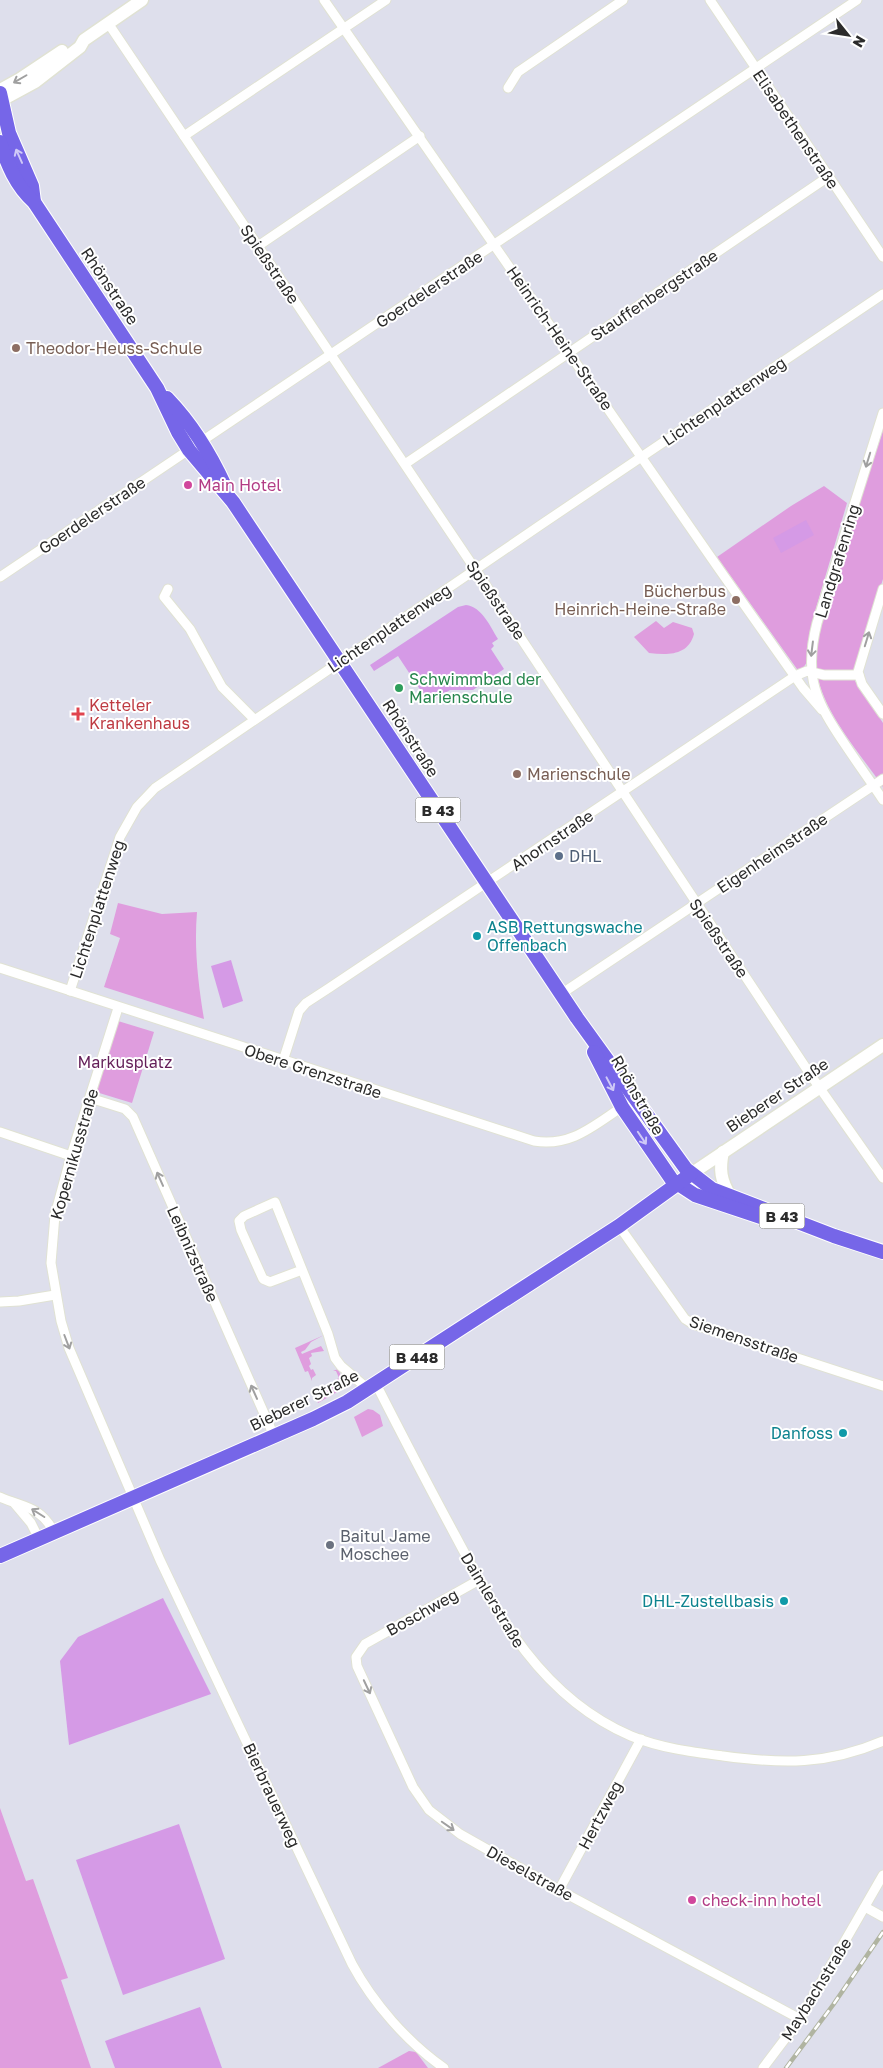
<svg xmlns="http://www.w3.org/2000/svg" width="883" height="2068" font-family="'Golos Text',sans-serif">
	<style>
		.green { fill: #df9dde }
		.pitch { fill: #d59ae6 }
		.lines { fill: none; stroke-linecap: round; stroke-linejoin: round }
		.street-casing { stroke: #e0e2d3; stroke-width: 11 }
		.secondary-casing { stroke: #e0e2d3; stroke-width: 15 }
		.primary-casing { stroke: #fff; stroke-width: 16 }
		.street { stroke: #fff; stroke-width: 9 }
		.secondary { stroke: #fff; stroke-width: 12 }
		.primary { stroke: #7666e8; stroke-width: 14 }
		.rail-casing { stroke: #b0b4a1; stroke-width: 4.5 }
		.rail { stroke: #fff; stroke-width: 2.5; stroke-dasharray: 8; stroke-linecap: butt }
		.oneway { stroke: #a0a0a0 }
		.oneway2 { stroke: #cfc9f7 }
		.education-dot { fill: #8d6e63; stroke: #fff; stroke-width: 2 }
		.hotel-dot { fill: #d1479c; stroke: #fff; stroke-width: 2 }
		.leisure-dot { fill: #2e9e5b; stroke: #fff; stroke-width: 2 }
		.health-dot { fill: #e0444e; stroke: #fff; stroke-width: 2 }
		.service-dot { fill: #5c6f8a; stroke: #fff; stroke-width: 2 }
		.culture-dot { fill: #0f9aa8; stroke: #fff; stroke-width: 2 }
		.worship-dot { fill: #6b7280; stroke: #fff; stroke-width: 2 }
		.labels { text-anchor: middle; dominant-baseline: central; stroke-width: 4; stroke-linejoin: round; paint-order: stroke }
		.shield { fill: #fff; stroke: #6b6b6b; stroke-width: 1 }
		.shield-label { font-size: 15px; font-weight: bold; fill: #2b2b2b }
		.street-label { font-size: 16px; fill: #2b2b2b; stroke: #fff }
		.education-label { font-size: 16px; fill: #785e54; stroke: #fff; text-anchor: start }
		.hotel-label { font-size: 16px; fill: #b23c85; stroke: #fff; text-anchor: start }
		.leisure-label { font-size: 16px; fill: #27864d; stroke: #fff; text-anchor: start }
		.health-label { font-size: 16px; fill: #be3a42; stroke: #fff; text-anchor: start }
		.service-label { font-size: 16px; fill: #4e5e75; stroke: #fff; text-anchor: start }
		.culture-label { font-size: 16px; fill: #0d838f; stroke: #fff; text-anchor: end }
		.park-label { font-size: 16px; fill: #641f59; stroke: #fff }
		.worship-label { font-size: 16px; fill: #5b616d; stroke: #fff; text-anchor: start }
	</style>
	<rect width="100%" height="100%" fill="#dedfec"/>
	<g class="green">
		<path d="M883,430V579L855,667V681L883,723V787C860,753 819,708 816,666C815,652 819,638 821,624Z"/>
		<path d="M824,486L847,503L814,615L807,647V662L803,668L797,669L717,557L791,506Z"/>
		<path d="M656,621L664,628L673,622L692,628L694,634C688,656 668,655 649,653L634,637Z"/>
		<path d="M118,903L162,914L197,912C194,948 198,983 204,1019L104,987L120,938L110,934Z"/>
		<path d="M118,1021L154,1032L132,1103L96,1092Z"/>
		<path d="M324,1335L311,1342L305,1350L301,1352L302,1354L321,1346L324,1351L311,1353L312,1356L309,1358L311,1364L309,1366L311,1370L313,1369L316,1375L312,1378V1381L308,1371L305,1372L295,1348Z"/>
		<path d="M338,1369L346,1387L318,1403L313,1392L338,1384L337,1379L339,1378L336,1371H333Z"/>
		<path d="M368,1409L373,1410L380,1415L383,1426L362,1437L354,1417Z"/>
		<path d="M0,1808L26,1881L33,1879L68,1978L61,1980L91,2068H0Z"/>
		<path d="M409,2051L416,2052L428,2068H378Z"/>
	</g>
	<g class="pitch">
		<path d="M806,520L814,535L781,553L773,538Z"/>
		<path d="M466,605C482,607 490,626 498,639L492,643L494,646L491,649L504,669L473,690H450L429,703L398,656L374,671L370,665L458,607Z"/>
		<path d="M231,960L243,1001L223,1008L211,966Z"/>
		<path d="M163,1598L211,1694L69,1745L60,1661L78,1637Z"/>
		<path d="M179,1824L225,1959L123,1995L76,1860Z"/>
		<path d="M200,2007L222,2068H115L105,2041Z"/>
	</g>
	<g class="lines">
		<defs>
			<g id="street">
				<path d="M324,0L719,569L803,688L822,710"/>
				<path d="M710,0L883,257"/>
				<path d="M108,23L475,569L812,1077L883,1178"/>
				<path d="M508,88L518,72L623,0"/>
				<path d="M184,136L386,0"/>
				<path d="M258,246L420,136"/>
				<path d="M883,413L817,623C803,677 816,702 846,746C858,764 871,782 883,800"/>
				<path d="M405,464L828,177"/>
				<path d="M0,577L857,0"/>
				<path d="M168,589L164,597L190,629L222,687L254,719"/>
				<path d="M883,589L858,672L862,684L883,714"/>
				<path d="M0,968L534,1141C571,1147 593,1126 622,1107"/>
				<path d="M70,991L120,837L137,807L155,788L542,524L883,294"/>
				<path d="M561,994L883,779"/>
				<path d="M118,1008L71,1156L55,1215L51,1263L61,1321L69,1348L160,1560L352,1964C373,2003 407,2042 444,2068"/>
				<path d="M283,1061L299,1011L306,1003L329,988L795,676L807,671L824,675H859"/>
				<path d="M90,1098L125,1109L133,1117L274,1436"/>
				<path d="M0,1132L71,1156"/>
				<path d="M619,1226L685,1319L693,1324L883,1386"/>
				<path d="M302,1270L270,1282L263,1279L241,1230L239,1221L244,1216L275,1202L328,1334L335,1358L341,1366L368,1389"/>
				<path d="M0,1302L19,1301L55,1295"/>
				<path d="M376,1384C402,1435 428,1485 455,1535C498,1616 542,1698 631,1736C660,1748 692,1752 723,1756C782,1764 827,1765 883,1741"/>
				<path d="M0,1497C25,1508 40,1506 54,1532"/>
				<path d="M15,1504L31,1523L39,1539"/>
				<path d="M479,1580L365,1644L356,1657L357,1666L413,1787L429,1810L460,1834L559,1890L800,2019"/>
				<path d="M559,1890L641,1739"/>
				<path d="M865,1907L883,1917"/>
				<path d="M763,2068L800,2019L883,1875"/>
			</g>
			<g id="secondary">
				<path d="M0,90L20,79L62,51"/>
				<path d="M0,101L35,82L80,47L84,40L142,0"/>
				<path d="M723,1152C719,1170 721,1180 730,1196"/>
				<path d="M691,1174L883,1045"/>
			</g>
			<g id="primary">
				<path d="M0,93L9,133L32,186L34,202"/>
				<path d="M0,142C7,164 16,186 34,202L157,388L178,432L189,450L233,502L577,1018L686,1169L712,1189L834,1236L883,1252"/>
				<path d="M167,398C192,424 210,453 225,486"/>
				<path d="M594,1052L622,1107L672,1180L695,1195L767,1219"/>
				<path d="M0,1556L313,1419L347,1402L619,1226L691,1174"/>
			</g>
		</defs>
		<use href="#street" class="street-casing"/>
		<use href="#secondary" class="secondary-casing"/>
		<use href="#primary" class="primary-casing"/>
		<use href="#street" class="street"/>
		<use href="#secondary" class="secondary"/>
		<use href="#primary" class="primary"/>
		<defs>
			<path id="rail" d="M786,2068L833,2005L883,1932"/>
		</defs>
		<use href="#rail" class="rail-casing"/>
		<use href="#rail" class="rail"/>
	</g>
	<defs><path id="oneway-shaft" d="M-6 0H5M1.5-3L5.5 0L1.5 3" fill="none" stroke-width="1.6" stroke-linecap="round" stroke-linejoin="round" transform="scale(1.25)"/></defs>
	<g class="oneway">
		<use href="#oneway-shaft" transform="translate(20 79) rotate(150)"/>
		<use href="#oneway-shaft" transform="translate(868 460) rotate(107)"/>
		<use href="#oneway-shaft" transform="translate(867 639) rotate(-73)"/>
		<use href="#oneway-shaft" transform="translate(812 649) rotate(97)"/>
		<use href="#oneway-shaft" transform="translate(160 1179) rotate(-114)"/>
		<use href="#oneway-shaft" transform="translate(67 1342) rotate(69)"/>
		<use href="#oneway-shaft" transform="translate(254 1392) rotate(-114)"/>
		<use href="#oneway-shaft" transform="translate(38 1513) rotate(-148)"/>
		<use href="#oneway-shaft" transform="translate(367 1687) rotate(65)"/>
		<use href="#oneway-shaft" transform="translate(448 1826) rotate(35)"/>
	</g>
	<g class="oneway2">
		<use href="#oneway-shaft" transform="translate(19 156) rotate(-114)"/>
		<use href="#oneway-shaft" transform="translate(610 1084) rotate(62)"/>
		<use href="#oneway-shaft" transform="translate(642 1138) rotate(56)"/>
	</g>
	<g class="education-dot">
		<circle cx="16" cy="348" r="5"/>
		<circle cx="736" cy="600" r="5"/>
		<circle cx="517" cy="774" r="5"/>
	</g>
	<g class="hotel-dot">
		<circle cx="188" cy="485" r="5"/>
		<circle cx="692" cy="1900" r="5"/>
	</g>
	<circle class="leisure-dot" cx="399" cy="688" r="5"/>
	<path class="health-dot" d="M75.5 706.5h5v5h5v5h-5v5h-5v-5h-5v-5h5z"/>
	<circle class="service-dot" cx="559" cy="856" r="5"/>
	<g class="culture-dot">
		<circle cx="477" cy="936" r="5"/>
		<circle cx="843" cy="1433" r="5"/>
		<circle cx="784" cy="1601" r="5"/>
	</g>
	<circle class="worship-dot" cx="330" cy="1545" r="5"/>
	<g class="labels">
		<g class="shield">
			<rect x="415.5" y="797.5" width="45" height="25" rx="4"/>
			<rect x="759.5" y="1203.5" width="45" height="25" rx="4"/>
			<rect x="389.5" y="1344.5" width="55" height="25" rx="4"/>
		</g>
		<g class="shield-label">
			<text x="438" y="810">B 43</text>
			<text x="782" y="1216">B 43</text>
			<text x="417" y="1357">B 448</text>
		</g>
		<g class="street-label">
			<text transform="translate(796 129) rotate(56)">Elisabethenstraße</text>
			<text transform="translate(270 264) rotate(56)">Spießstraße</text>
			<text transform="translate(110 286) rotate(56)">Rhönstraße</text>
			<text transform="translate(429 289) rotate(-34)">Goerdelerstraße</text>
			<text transform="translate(654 295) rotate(-34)">Stauffenbergstraße</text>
			<text transform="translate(560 338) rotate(55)">Heinrich-Heine-Straße</text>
			<text transform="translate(724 401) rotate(-34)">Lichtenplattenweg</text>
			<text transform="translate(92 515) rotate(-34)">Goerdelerstraße</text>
			<text transform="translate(837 561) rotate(-73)">Landgrafenring</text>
			<text transform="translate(496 600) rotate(56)">Spießstraße</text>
			<text transform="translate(389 628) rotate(-34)">Lichtenplattenweg</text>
			<text transform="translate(411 738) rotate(57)">Rhönstraße</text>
			<text transform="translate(552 840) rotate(-34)">Ahornstraße</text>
			<text transform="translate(772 853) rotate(-34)">Eigenheimstraße</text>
			<text transform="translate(97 909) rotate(-72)">Lichtenplattenweg</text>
			<text transform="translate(719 938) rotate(56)">Spießstraße</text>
			<text transform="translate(313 1071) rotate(18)">Obere Grenzstraße</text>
			<text transform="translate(638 1095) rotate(60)">Rhönstraße</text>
			<text transform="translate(777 1095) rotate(-34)">Bieberer Straße</text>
			<text transform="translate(74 1154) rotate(-74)">Kopernikusstraße</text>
			<text transform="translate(193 1254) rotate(66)">Leibnizstraße</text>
			<text transform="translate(744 1339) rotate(19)">Siemensstraße</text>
			<text transform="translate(304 1400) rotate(-26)">Bieberer Straße</text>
			<text transform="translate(493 1600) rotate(59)">Daimlerstraße</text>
			<text transform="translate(422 1612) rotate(-29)">Boschweg</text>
			<text transform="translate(272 1795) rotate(65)">Bierbrauerweg</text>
			<text transform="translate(600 1815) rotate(-62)">Hertzweg</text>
			<text transform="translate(530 1873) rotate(29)">Dieselstraße</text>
			<text transform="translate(816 1989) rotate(-58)">Maybachstraße</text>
		</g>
		<g class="education-label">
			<text x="26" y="348">Theodor-Heuss-Schule</text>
			<text x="726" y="591" text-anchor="end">Bücherbus<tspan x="726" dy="18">Heinrich-Heine-Straße</tspan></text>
			<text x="527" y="774">Marienschule</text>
		</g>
		<g class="hotel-label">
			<text x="198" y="485">Main Hotel</text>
			<text x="702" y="1900">check-inn hotel</text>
		</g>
		<g class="leisure-label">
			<text x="409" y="679">Schwimmbad der<tspan x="409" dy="18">Marienschule</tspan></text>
		</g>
		<g class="health-label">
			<text x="89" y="705">Ketteler<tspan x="89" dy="18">Krankenhaus</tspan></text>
		</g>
		<g class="service-label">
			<text x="569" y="856">DHL</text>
		</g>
		<g class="culture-label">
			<text x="487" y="927" text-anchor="start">ASB Rettungswache<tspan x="487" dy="18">Offenbach</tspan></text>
			<text x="833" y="1433">Danfoss</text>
			<text x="774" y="1601">DHL-Zustellbasis</text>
		</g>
		<g class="park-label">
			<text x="125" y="1062">Markusplatz</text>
		</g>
		<g class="worship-label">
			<text x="340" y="1536">Baitul Jame<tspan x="340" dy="18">Moschee</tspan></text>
		</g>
	</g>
	<g transform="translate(848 35) rotate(120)" stroke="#ffffff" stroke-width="4" paint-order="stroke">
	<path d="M0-4L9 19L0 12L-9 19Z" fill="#2b2b2b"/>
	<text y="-8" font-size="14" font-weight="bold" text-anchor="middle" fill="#2b2b2b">N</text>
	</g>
</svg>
